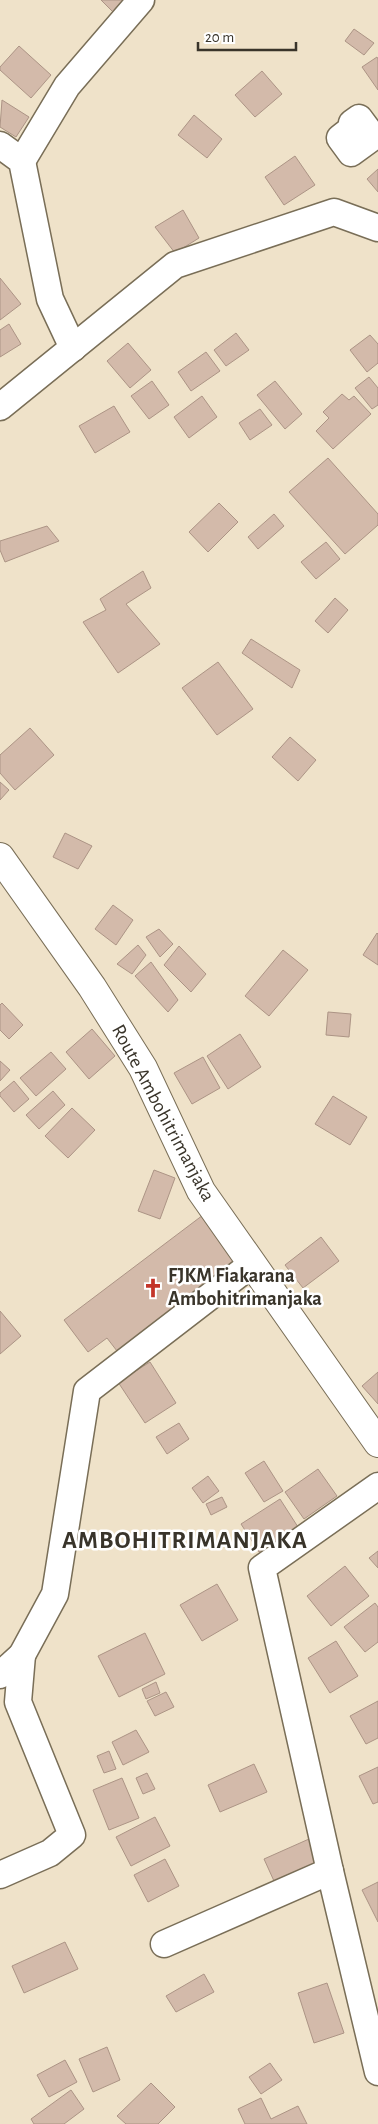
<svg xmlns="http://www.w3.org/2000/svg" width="378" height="2124" font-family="'Alegreya Sans',sans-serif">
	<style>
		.building { fill: #d3baaa; stroke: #ac9485 }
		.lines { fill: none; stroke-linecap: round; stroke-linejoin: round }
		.minor-casing { stroke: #796e57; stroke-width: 29 }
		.tertiary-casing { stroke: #796e57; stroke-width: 30 }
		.minor { stroke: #fff; stroke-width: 26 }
		.tertiary { stroke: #fff; stroke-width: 28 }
		.labels { text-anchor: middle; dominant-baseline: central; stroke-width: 5; stroke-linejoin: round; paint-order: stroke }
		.street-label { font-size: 20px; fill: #39342a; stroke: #fff }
		.poi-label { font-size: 20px; font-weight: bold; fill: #39342a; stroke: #fff; text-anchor: start }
		.district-label { font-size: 25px; font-weight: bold; letter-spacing: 1px; fill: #39342a; stroke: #fff }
	</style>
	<rect width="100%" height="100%" fill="#efe2c9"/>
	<g class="building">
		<path d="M101,0H127L114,13Z"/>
		<path d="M354,29L374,43L364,55L345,41Z"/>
		<path d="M19,46L51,75L31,98L0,70V67Z"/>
		<path d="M377,57L378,59V90L362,67Z"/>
		<path d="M262,71L282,94L255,117L235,95Z"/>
		<path d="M2,100L29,117L16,137L0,127Z"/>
		<path d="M194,115L222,139L207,158L178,135Z"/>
		<path d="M295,156L315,185L284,205L265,177Z"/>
		<path d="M378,169V192L367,179Z"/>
		<path d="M183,210L199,238L175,253L155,227Z"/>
		<path d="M0,278L21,304L0,320Z"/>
		<path d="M9,324L21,344L0,357V330Z"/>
		<path d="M236,333L249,350L226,366L214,350Z"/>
		<path d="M370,335L378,344V363L367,372L350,350Z"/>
		<path d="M128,343L151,370L130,388L107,361Z"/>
		<path d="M206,352L220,371L191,391L178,372Z"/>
		<path d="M369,377L378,388V405L372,409L355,388Z"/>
		<path d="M152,381L169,405L149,419L131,396Z"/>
		<path d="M275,381L302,414L285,429L257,395Z"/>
		<path d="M342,394L349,400L354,396L371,414L333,449L316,431L329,418L323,412Z"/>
		<path d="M202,396L217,417L189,438L174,417Z"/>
		<path d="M114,406L130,432L95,453L79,426Z"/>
		<path d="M260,409L272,425L250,440L239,423Z"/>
		<path d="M328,458L378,514V525L345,554L289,492Z"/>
		<path d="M219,503L238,522L208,552L189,532Z"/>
		<path d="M274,514L284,526L258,549L248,537Z"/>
		<path d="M47,526L59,541L5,562L0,550V541Z"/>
		<path d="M326,542L340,559L316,579L301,562Z"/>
		<path d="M143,571L151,588L126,604L160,644L118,673L83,622L106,610L100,599Z"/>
		<path d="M335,598L348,610L328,633L315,621Z"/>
		<path d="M251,639L300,670L292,688L242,653Z"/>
		<path d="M218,662L253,709L217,735L182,688Z"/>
		<path d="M30,728L54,755L15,790L0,773V755Z"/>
		<path d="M290,737L316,760L298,781L272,757Z"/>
		<path d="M0,782L9,790L0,800Z"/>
		<path d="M65,833L92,846L78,869L53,857Z"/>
		<path d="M113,905L133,920L116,945L95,929Z"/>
		<path d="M159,929L173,944L160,957L146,937Z"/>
		<path d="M377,933L378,934V965L363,955Z"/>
		<path d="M138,945L146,955L132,974L117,964Z"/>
		<path d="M179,946L206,974L191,992L164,965Z"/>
		<path d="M283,950L308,970L269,1016L245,996Z"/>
		<path d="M151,962L178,1000L168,1012L135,976Z"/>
		<path d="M2,1003L23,1025L9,1039L0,1030V1005Z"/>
		<path d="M328,1012L351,1014L349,1037L326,1035Z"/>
		<path d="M92,1029L115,1056L89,1079L66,1052Z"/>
		<path d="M240,1034L261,1067L228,1089L207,1056Z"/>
		<path d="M51,1052L66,1069L36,1096L20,1078Z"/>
		<path d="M203,1057L220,1088L192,1104L174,1073Z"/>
		<path d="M0,1061L10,1070L0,1081Z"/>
		<path d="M14,1081L29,1099L14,1112L0,1096V1093Z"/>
		<path d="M53,1091L65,1105L39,1129L26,1115Z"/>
		<path d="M333,1096L367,1117L350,1145L315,1124Z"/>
		<path d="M72,1108L95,1130L68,1158L45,1136Z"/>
		<path d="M154,1170L175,1178L160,1219L138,1211Z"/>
		<path d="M207,1212L242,1257L117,1351L107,1338L88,1352L64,1320Z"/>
		<path d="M321,1237L339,1261L303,1288L285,1265Z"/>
		<path d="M0,1311L21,1336L0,1354Z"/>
		<path d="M150,1362L176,1403L145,1423L118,1382Z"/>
		<path d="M378,1372V1404L362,1386Z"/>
		<path d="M179,1423L189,1439L167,1454L156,1437Z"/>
		<path d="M264,1461L283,1491L264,1502L245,1473Z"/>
		<path d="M318,1469L337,1496L304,1519L285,1492Z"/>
		<path d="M208,1476L219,1491L203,1503L192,1488Z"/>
		<path d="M222,1497L227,1507L211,1515L206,1504Z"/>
		<path d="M280,1499L298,1527L259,1552L241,1524Z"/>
		<path d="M378,1551V1568L369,1558Z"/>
		<path d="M345,1566L369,1596L331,1626L307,1596Z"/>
		<path d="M217,1584L238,1620L202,1641L180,1605Z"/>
		<path d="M375,1603L378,1607V1642L365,1652L344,1627Z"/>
		<path d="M145,1633L165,1674L119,1697L98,1656Z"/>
		<path d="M336,1641L358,1676L330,1693L308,1658Z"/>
		<path d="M156,1682L160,1693L146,1699L142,1689Z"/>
		<path d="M166,1692L174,1707L155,1716L147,1701Z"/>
		<path d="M378,1701V1738L366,1744L350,1716Z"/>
		<path d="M136,1730L149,1752L123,1765L112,1742Z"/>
		<path d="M109,1751L116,1769L104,1773L97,1756Z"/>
		<path d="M254,1764L267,1792L220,1812L208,1785Z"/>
		<path d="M378,1767V1802L373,1804L359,1776Z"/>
		<path d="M147,1773L155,1789L143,1794L136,1778Z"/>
		<path d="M122,1778L139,1818L109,1830L93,1790Z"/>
		<path d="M155,1817L170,1846L131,1866L116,1837Z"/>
		<path d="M309,1839L319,1861L274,1881L264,1859Z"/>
		<path d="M165,1859L179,1886L148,1902L134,1875Z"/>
		<path d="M378,1882V1922L362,1890Z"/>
		<path d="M65,1942L78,1969L24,1993L12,1966Z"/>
		<path d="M204,1974L214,1992L176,2012L166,1996Z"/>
		<path d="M327,1983L344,2033L314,2043L298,1993Z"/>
		<path d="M107,2047L120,2080L93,2092L79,2059Z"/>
		<path d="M65,2060L77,2082L49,2097L37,2075Z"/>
		<path d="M270,2063L282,2080L261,2094L249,2077Z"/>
		<path d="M151,2083L175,2107L158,2124H126L117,2116Z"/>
		<path d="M71,2090L84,2109L64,2124H34L31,2119Z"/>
		<path d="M261,2098L271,2119L298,2106L307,2124H245L238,2109Z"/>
	</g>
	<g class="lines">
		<defs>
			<g id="minor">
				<path d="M359,118L373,137L351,153L340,138L354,127L352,123Z"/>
				<path d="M0,145L22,161L50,299L73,348"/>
				<path d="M22,161L67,86L141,0"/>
				<path d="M0,407L175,265L334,212L378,228"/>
				<path d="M378,1486L262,1568L330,1871L378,2072"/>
				<path d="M0,1675L22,1655L55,1594L87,1391L252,1264"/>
				<path d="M0,1875L50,1853L72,1835L18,1702L22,1655"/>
				<path d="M164,1944L330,1871"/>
			</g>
			<path id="tertiary" d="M0,857L92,987L143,1068L201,1191L378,1443"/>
		</defs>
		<use href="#minor" class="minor-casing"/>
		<use href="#tertiary" class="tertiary-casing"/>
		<use href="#minor" class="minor"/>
		<use href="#tertiary" class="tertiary"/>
	</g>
	<defs>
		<symbol id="church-bare" viewBox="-9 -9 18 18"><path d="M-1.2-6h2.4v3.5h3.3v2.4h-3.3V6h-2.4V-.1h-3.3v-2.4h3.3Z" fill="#c33529" stroke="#fff" stroke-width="2.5" paint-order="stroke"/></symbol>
	</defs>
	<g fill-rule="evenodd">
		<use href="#church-bare" x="139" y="1274" width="28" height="28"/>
	</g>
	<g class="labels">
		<g class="street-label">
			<text transform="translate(163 1113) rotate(62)">Route Ambohitrimanjaka</text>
		</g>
		<g class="poi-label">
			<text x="168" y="1276">FJKM Fiakarana<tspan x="168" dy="23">Ambohitrimanjaka</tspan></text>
		</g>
		<g class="district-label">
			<text x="185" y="1540">AMBOHITRIMANJAKA</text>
		</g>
	</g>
	<path d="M198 42v8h98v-8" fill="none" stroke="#39342a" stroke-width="2.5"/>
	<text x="205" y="42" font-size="15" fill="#39342a" stroke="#ffffff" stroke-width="4" paint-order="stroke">20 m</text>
</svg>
